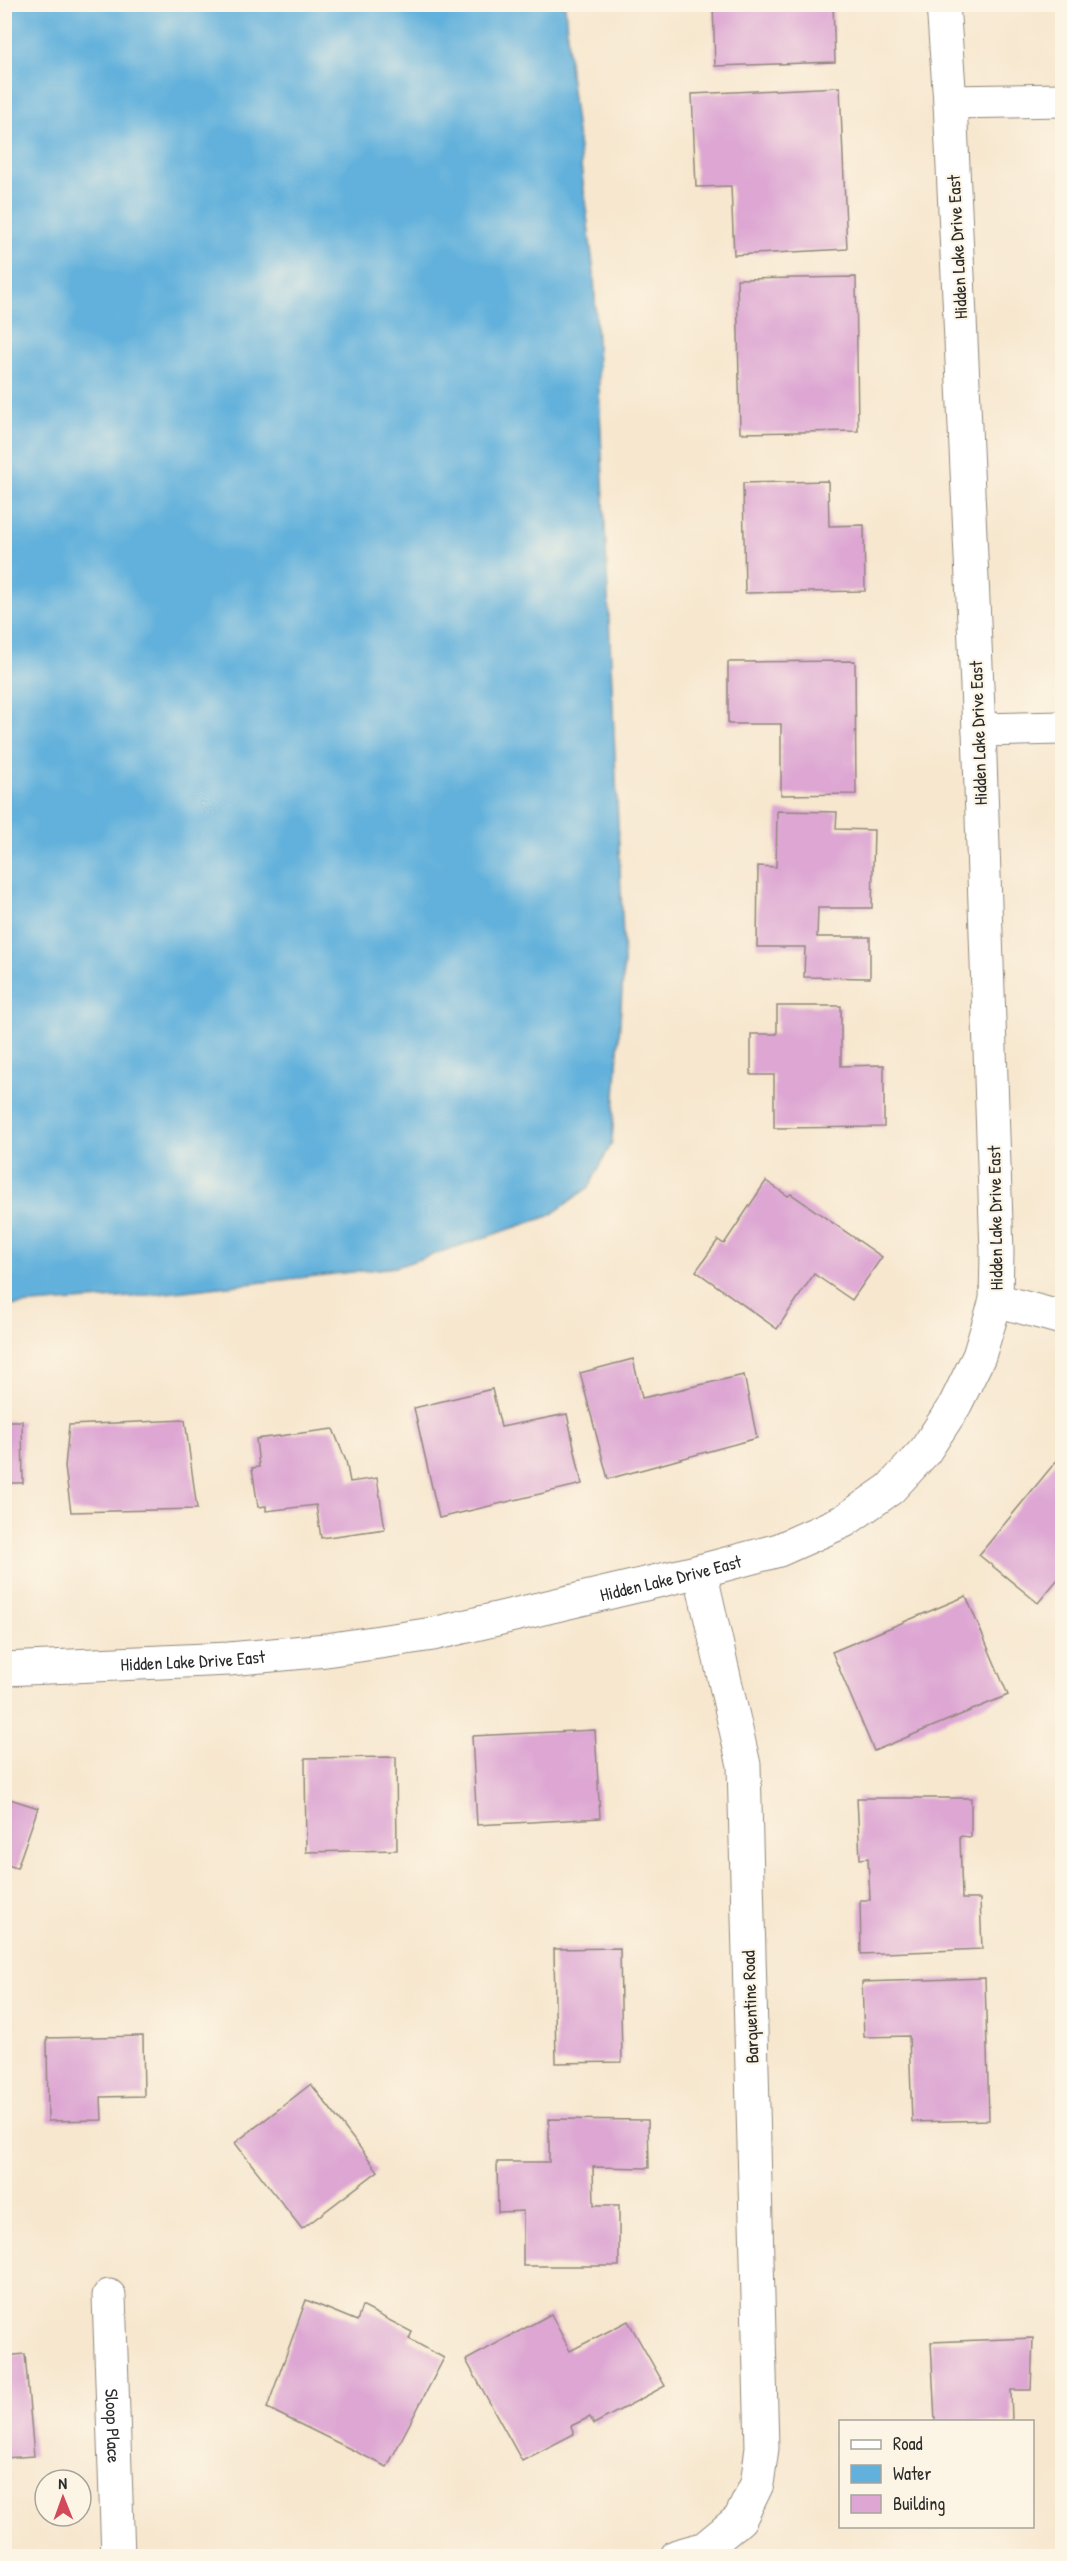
<svg xmlns="http://www.w3.org/2000/svg" width="1067" height="2561" font-family="'Patrick Hand',sans-serif">
	<style>
		.water { fill: #62b1dc; stroke: #466e84; stroke-width: 1.5 }
		.building { fill: #dda6d3 }
		.lines { fill: none; stroke-linecap: round; stroke-linejoin: round }
		.minor-casing { stroke: #91897d; stroke-width: 35 }
		.minor { stroke: #fff; stroke-width: 33 }
		.labels { text-anchor: middle; dominant-baseline: central; stroke-width: 4.5; stroke-linejoin: round; paint-order: stroke }
		.street-label { font-size: 18px; fill: #2b2b2b; stroke: #fcf5e5 }
	</style>
	<rect width="100%" height="100%" fill="#fcf5e5"/>
	<filter id="ink" filterUnits="userSpaceOnUse"><feTurbulence type="fractalNoise" baseFrequency=".0167" numOctaves="2"/><feDisplacementMap in="SourceGraphic" scale="12" xChannelSelector="R" yChannelSelector="G"/><feConvolveMatrix kernelMatrix="1 2 1 2 8 2 1 2 1" color-interpolation-filters="sRGB"/></filter>
	<filter id="wash" filterUnits="userSpaceOnUse"><feTurbulence type="fractalNoise" baseFrequency=".008" numOctaves="4" result="noise"/><feDisplacementMap in="SourceGraphic" scale="24" xChannelSelector="R" yChannelSelector="G"/><feGaussianBlur stdDeviation="1.35" result="paint"/><feColorMatrix in="noise" values="0 0 0 0 0 0 0 0 0 0 0 0 0 0 0 0 0 1.4 0 .05"/><feComposite in="paint" operator="in"/></filter>
	<g filter="url(#wash)">
		<rect width="100%" height="100%" fill="#f7e7cf"/>
		<path class="water" d="M5,4L565,5L570,74L594,274L624,961L612,1142L589,1187L549,1216L396,1267L131,1297L5,1306Z"/>
		<g id="blocks">
			<g class="building">
				<path d="M713,4H833L835,62L715,66Z"/>
				<path d="M840,87L847,249L734,255L731,186L696,187L692,94Z"/>
				<path d="M856,277L858,431L740,433L737,279Z"/>
				<path d="M828,481L829,526L864,525L865,591L745,593L743,483Z"/>
				<path d="M855,661L856,794L781,795V724H728V662Z"/>
				<path d="M777,811L837,812L836,829L874,830L872,908H818L817,937H870V978L804,977L805,947H757L758,866L776,867Z"/>
				<path d="M777,1006H841V1066L884,1065V1127L774,1128V1075H751V1034H777Z"/>
				<path d="M766,1181L788,1196L791,1194L882,1257L852,1300L814,1274L777,1329L696,1271L718,1240L724,1244Z"/>
				<path d="M633,1359L642,1398L744,1375L757,1438L608,1479L580,1373Z"/>
				<path d="M492,1389L501,1427L567,1414L582,1484L439,1518L414,1408Z"/>
				<path d="M185,1420L197,1509L71,1512L65,1467L69,1425Z"/>
				<path d="M4,1421H22L23,1483H4Z"/>
				<path d="M333,1429L346,1461L350,1482L377,1478L385,1529L321,1538L316,1505L266,1511V1506L258,1507L252,1468L259,1467L256,1439Z"/>
				<path d="M1062,1454V1574L1038,1603L979,1555Z"/>
				<path d="M966,1596L1008,1695L874,1751L832,1652Z"/>
				<path d="M595,1730L600,1818L477,1825L472,1736Z"/>
				<path d="M396,1757L397,1850L306,1852L305,1758Z"/>
				<path d="M4,1797L38,1808L17,1868L4,1864Z"/>
				<path d="M857,1798H971V1837L960,1836L962,1899H980L982,1949L861,1954L860,1900H870L868,1858L860,1859Z"/>
				<path d="M620,1948L622,2062L556,2063L554,1949Z"/>
				<path d="M985,1978L989,2120L912,2122L909,2036L864,2037L862,1982Z"/>
				<path d="M143,2036L144,2096L101,2097L102,2120L48,2121L47,2038Z"/>
				<path d="M311,2084L378,2171L302,2229L235,2143Z"/>
				<path d="M549,2119L648,2120L649,2168L593,2167L594,2205H619V2266H523V2211L498,2212L497,2162H549Z"/>
				<path d="M306,2300L357,2321L362,2306L412,2332L409,2339L444,2358L387,2467L267,2408Z"/>
				<path d="M551,2314L570,2351L628,2321L665,2386L594,2424L590,2417L571,2426L574,2434L522,2461L466,2360Z"/>
				<path d="M1033,2338L1031,2390H1011L1012,2422H935L931,2342Z"/>
				<path d="M25,2354L34,2456L4,2458V2356Z"/>
			</g>
		</g>
	</g>
	<g filter="url(#ink)">
		<use href="#blocks" fill-opacity="0" stroke="#91897d" stroke-width="1.5"/>
		<g class="lines">
			<defs>
				<g id="minor">
					<path d="M950,102L1062,100"/>
					<path d="M979,730L1062,728"/>
					<path d="M996,1300L1062,1318"/>
					<path id="s1" d="M4,1669L229,1659L326,1650L433,1634L700,1571L779,1550L844,1521L890,1489L925,1451L955,1405L979,1356L996,1300L997,1252L979,730L950,102L943,4"/>
					<path id="s2" d="M109,2296L118,2556"/>
					<path d="M677,2556L705,2548L740,2519L757,2484L762,2448L744,1765L700,1571"/>
				</g>
			</defs>
			<use href="#minor" class="minor-casing"/>
			<use href="#minor" class="minor"/>
		</g>
	</g>
	<g class="labels">
		<g class="street-label">
			<text transform="translate(957 247) rotate(-93)">Hidden Lake Drive East</text>
			<text transform="translate(978 733) rotate(-92)">Hidden Lake Drive East</text>
			<text transform="translate(995 1218) rotate(-91)">Hidden Lake Drive East</text>
			<text stroke="none"><textPath href="#s1" startOffset="675">Hidden Lake Drive East</textPath></text>
			<text stroke="none"><textPath href="#s1" startOffset="189">Hidden Lake Drive East</textPath></text>
			<text transform="translate(750 2007) rotate(-92)">Barquentine Road</text>
			<text stroke="none"><textPath href="#s2" startOffset="130">Sloop Place</textPath></text>
		</g>
	</g>
	<rect width="1067" height="2561" fill="none" stroke="#fcf5e5" stroke-width="24"/>
	<rect x="839" y="2420" width="195" height="108" fill="#fcf5e5" stroke="#a8a49b" stroke-width="1.5"/>
	<rect x="851" y="2440" width="30" height="9" fill="#ffffff" stroke="#a8a49b" stroke-width="1.5"/>
	<text x="893" y="2450" font-size="18" fill="#2b2b2b">Road</text>
	<rect x="851" y="2465" width="30" height="18" fill="#62b1dc" stroke="#a8a49b" stroke-width="1.5"/>
	<text x="893" y="2480" font-size="18" fill="#2b2b2b">Water</text>
	<rect x="851" y="2495" width="30" height="18" fill="#dda6d3" stroke="#a8a49b" stroke-width="1.5"/>
	<text x="893" y="2510" font-size="18" fill="#2b2b2b">Building</text>
	<g transform="translate(63 2498) rotate(359)"><circle r="28" fill="#fcf5e5" stroke="#a8a49b" stroke-width="1.5"/>
	<path d="M0-4.5L10 22L0 15L-10 22Z" fill="#d1495b"/>
	<text y="-9" font-size="16" font-weight="bold" text-anchor="middle" fill="#2b2b2b">N</text>
	</g>
</svg>
